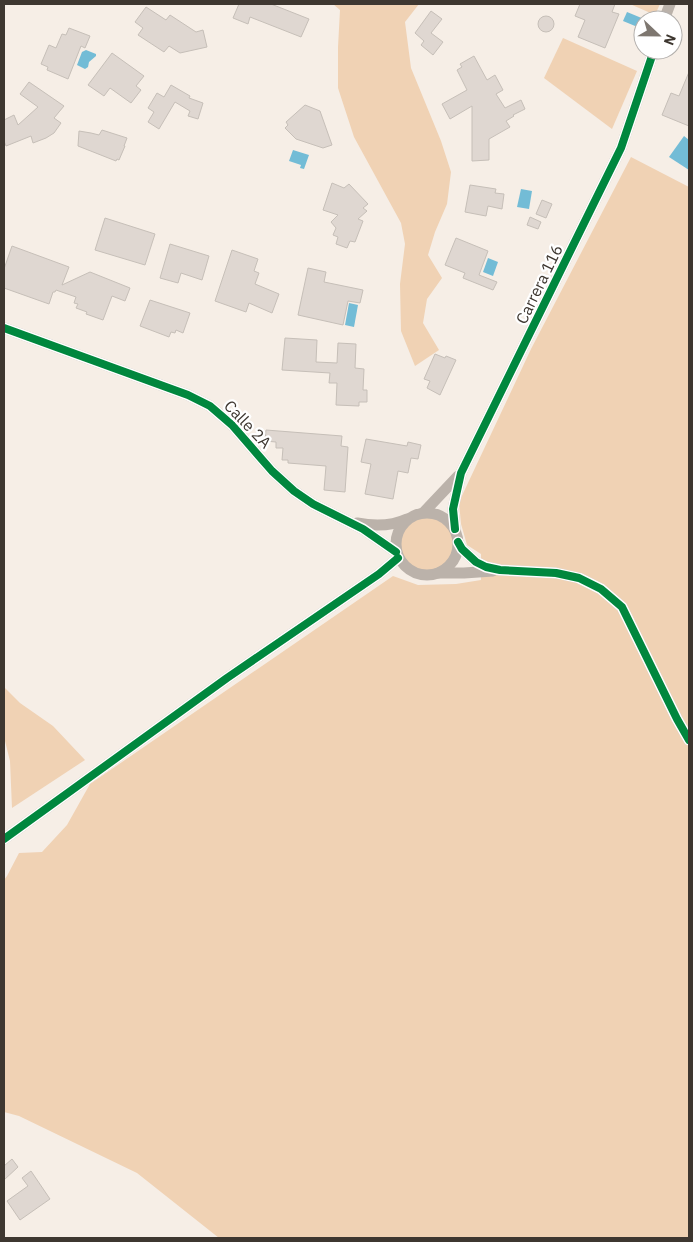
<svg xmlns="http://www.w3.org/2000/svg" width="693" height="1242" font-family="'IBM Plex Sans',sans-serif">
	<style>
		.green { fill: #f0d2b4 }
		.water { fill: #73bcd6 }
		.building { fill: #dfd7d1; stroke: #c6bfb8 }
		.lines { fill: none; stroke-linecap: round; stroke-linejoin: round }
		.minor { stroke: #bbb2aa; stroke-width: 11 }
		.cycleway-casing { stroke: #fff; stroke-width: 11 }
		.cycleway { stroke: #00873e; stroke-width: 8 }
		.labels { text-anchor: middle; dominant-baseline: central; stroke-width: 4.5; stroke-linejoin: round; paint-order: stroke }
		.street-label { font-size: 16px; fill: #3e3730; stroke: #fff }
	</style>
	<rect width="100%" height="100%" fill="#f6eee6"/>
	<g class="green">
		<path d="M333,4H419L405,22L411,68L441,141L451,172L447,204L435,232L428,255L442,278L427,299L423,323L439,350L415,366L401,331L400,284L405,244L401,223L354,137L338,88V47L340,10Z"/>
		<path d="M630,4H660L655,15Z"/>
		<path d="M563,38L637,71L612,129L544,78Z"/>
		<path d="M631,157L689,187V1238H219L137,1173L19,1116L4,1112V880L7,876L19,853L42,852L67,825L90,784L393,576L418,585L456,584L481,580V554L467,545L461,524L459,502L531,349Z"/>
		<circle cx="427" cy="544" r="31"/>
		<path d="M4,687L20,703L53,726L85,760L12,808L10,761L4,737Z"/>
	</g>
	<g class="water">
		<path d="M627,12L644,19L640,28L623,21Z"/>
		<path d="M86,50L96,54V56L89,62L88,67L85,69L77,65L82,52Z"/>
		<path d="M684,136L689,140V170L669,157Z"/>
		<path d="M293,150L309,155L304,169L300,168L301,165L289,161Z"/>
		<path d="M521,189L532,191L529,209L517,207Z"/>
		<path d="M488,258L498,262L493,276L483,272Z"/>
		<path d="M349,303L358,305L354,327L345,325Z"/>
	</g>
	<g class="building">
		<path d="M239,4H271L309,19L301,37L250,17L248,24L233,18Z"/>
		<path d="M580,4H615L612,12L619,14L605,48L578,37L585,20L575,16Z"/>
		<path d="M146,7L166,20L170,15L196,32L203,30L207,47L180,53L169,46L164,52L138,35L143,28L135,22Z"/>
		<path d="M431,11L442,19L431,33L443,42L433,55L421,45L424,41L415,33Z"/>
		<circle cx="546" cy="24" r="8"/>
		<path d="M69,28L90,36L85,48L81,46L68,79L47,70L48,67L41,64L49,45L56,48L62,34L66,35Z"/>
		<path d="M112,53L144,76L136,86L141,90L131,103L110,88L104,96L88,85Z"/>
		<path d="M474,56L487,80L495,75L503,90L496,94L505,108L521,100L525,109L513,115L514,116L506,121L510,127L489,139V160L472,161V106L450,119L442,104L467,90L457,70L462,67L460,64Z"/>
		<path d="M689,72V126L662,115L671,93L679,96Z"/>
		<path d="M29,82L64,106L54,118L61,123L54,133L46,138L33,143L31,136L6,146L4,141V120L14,115L18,125L38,107L20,94Z"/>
		<path d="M171,85L190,96L189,98L203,103L198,119L188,116L190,111L175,102L159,129L148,122L154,112L148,108L157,93L164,97Z"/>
		<path d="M305,105L320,111L332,145L323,148L296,139L285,128L288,125L286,122Z"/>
		<path d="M102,130L127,138L124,146H125L119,160L117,159L116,161L78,146L79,131L91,133L99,135Z"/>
		<path d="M332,183L344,188L349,184L368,204L363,208L367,211L358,219L363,221L355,242L350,241L347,248L336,244L338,237L333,235L336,228L331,222L338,215L323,210Z"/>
		<path d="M470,185L496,189L495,193L504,194L502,209L488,206L486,216L465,212Z"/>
		<path d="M542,200L552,204L546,218L536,214Z"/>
		<path d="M530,217L541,222L538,229L527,225Z"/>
		<path d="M105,218L155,234L145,265L95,250Z"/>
		<path d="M456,238L488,251L479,275L497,282L493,290L463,278L465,273L445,265Z"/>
		<path d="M170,244L209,256L202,280L181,273L178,283L160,278Z"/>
		<path d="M12,246L69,267L62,285L90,272L130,288L125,301L112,296L103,320L86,314L87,312L76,308L78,304L74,303L76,297L56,290L55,292H53L49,304L4,288V269Z"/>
		<path d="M232,250L258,259L254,271L259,273L255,284L279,294L272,313L249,303L246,312L215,301Z"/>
		<path d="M308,268L326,272L324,282L363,290L360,303L348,301L343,325L298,315Z"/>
		<path d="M150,300L190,313L183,333L176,330L175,333L171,332L169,337L140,326Z"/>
		<path d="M285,338L317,340L316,362L337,363L338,343L356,344L355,368L364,369L363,390H367V402H359V406L336,405L337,383H329L330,373L282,370Z"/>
		<path d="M435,354L445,358L446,356L456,360L440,395L427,388L430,381L424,379Z"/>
		<path d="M266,430L342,436L341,446L348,447L345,492L324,490L326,466L288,463V460H282L283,448H276V442L265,441Z"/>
		<path d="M366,439L407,446L408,442L421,445L418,459L411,458L408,473L398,471L393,499L365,494L371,464L361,462Z"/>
		<path d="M12,1159L18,1167L4,1180V1166Z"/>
		<path d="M31,1171L50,1199L20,1220L7,1201L28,1186L22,1178Z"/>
	</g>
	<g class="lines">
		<g class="minor">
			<path d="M664,20L670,4"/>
			<path d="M4,328L188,395L210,406L232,425L272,471L294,491L313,504L363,529L396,552"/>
			<path d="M424,512L458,476"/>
			<circle cx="427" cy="544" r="31"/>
			<path d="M357,523C373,526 392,526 407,519"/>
			<path d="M455,529L453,509L461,473L621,148L654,50"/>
			<path d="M458,542L462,549L476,562L486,567L500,570L556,573L579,578L601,589L622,607L677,719L689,740"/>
			<path d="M438,573H464L493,571"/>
			<path d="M4,839L227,678L379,574L398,558"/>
		</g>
		<defs>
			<g id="cycleway">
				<path d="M4,328L188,395L210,406L232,425L272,471L294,491L313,504L363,529L396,552"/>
				<path d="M455,529L453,509L461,473L621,148L654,50"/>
				<path d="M458,542L462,549L476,562L486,567L500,570L556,573L579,578L601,589L622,607L677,719L689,740"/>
				<path d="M4,839L227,678L379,574L398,558"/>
			</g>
		</defs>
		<use href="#cycleway" class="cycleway-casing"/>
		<use href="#cycleway" class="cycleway"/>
	</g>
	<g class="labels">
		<g class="street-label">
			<text transform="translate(539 284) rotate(-64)">Carrera 116</text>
			<text transform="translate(248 424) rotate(46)">Calle 2A</text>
		</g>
	</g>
	<rect width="693" height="1242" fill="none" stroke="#3e3730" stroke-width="10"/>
	<g transform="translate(658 35) rotate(112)"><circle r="24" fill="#ffffff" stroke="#b2afac"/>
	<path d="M0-4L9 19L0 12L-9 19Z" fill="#7e7770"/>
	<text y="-8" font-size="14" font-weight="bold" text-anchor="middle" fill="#3e3730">N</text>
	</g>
</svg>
